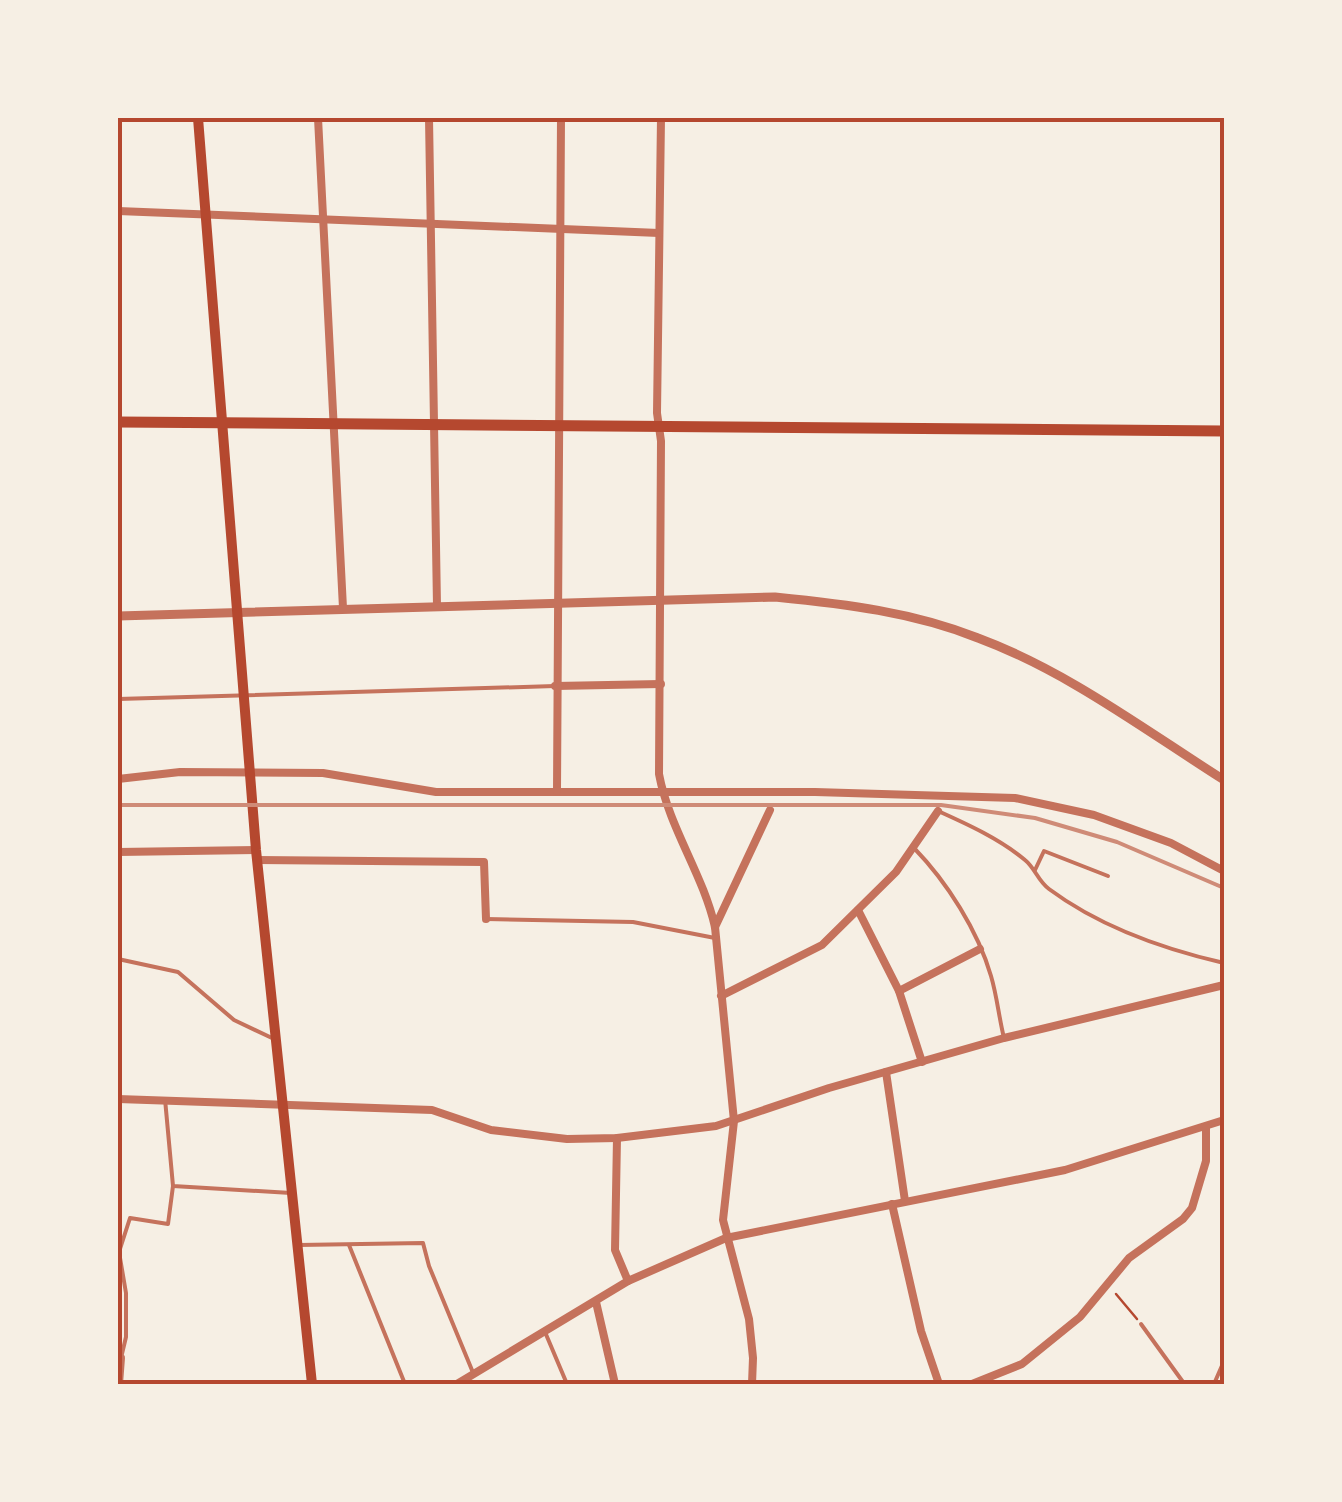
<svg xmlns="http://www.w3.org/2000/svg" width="1342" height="1502" font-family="'Sofia Sans Condensed',sans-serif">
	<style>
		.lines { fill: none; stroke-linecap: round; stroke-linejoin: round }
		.path { stroke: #b5482f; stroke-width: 2.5 }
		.service { stroke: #c5725c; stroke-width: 4 }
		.minor { stroke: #c5725c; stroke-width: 8 }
		.tertiary { stroke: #c5725c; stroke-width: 9 }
		.secondary { stroke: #b5482f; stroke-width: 10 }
		.primary { stroke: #b5482f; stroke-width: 11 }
		.rail { stroke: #cf8b77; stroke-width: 4 }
		.neatline { fill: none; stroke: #b5482f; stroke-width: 4 }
	</style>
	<rect width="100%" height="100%" fill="#f6efe4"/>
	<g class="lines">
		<path class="path" d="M1116,1294L1137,1319"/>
		<g class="service">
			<path d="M118,699L555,686"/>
			<path d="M938,811C967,824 1000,839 1025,860C1035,868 1038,881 1049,889C1100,927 1163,949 1224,963"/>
			<path d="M914,848C947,882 978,931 991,976C997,996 999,1018 1004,1038"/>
			<path d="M1035,870L1044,851L1108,876"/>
			<path d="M486,919L633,922L715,938"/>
			<path d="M118,959L178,972L234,1020L272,1038"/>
			<path d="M165,1099L173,1186L291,1193"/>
			<path d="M299,1245L423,1243L429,1266L474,1375"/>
			<path d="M349,1245L405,1384"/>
			<path d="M1141,1324L1183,1382L1198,1384"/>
			<path d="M545,1332L567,1384"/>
			<path d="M121,1358L126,1337V1293L119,1252L130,1218L168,1224L173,1186"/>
			<path d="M1214,1384L1224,1361"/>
		</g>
		<g class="minor">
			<path d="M318,118L343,608"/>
			<path d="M429,118L437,606"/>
			<path d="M661,118L657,413L661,441L659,774C669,828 703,874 715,927L734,1121L723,1220L749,1319L753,1358L752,1384"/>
			<path d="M118,211L659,233"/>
			<path d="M555,686L661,684"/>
			<path d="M118,779L180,772L323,773L436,792H815L1015,798L1094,815L1171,843L1224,871"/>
			<path d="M557,791L561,118"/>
			<path d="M118,852L256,850"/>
			<path d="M257,860L484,862L486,919"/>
			<path d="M858,910L899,991L922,1062"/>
			<path d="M715,927L770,810"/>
			<path d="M899,991L980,949"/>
			<path d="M721,996L822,945L896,872L938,811"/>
			<path d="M886,1072L905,1201"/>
			<path d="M118,1099L432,1110L491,1130L567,1139L617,1138L716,1126L829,1088L1004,1038L1224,985"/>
			<path d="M617,1138L615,1250L628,1281"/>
			<path d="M892,1204L921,1331L939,1384"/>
			<path d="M596,1302L615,1384"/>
			<path d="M119,1384L121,1358"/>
			<path d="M457,1384L628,1281L726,1238L1065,1170L1224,1120"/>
			<path d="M972,1384L1022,1364L1080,1317L1129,1258L1183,1219L1192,1208L1206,1161V1128"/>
		</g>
		<path class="tertiary" d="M118,616L775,597C845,604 913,612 978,638C1067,671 1145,730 1224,780"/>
		<path class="secondary" d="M198,118L256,850L312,1384"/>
		<path class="primary" d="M118,422L1224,431"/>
		<path class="rail" d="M118,805H941L1035,818L1117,842L1224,888"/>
	</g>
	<rect width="1342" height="1502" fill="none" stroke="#f6efe4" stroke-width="240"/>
	<rect x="120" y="120" width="1102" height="1262" class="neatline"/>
</svg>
